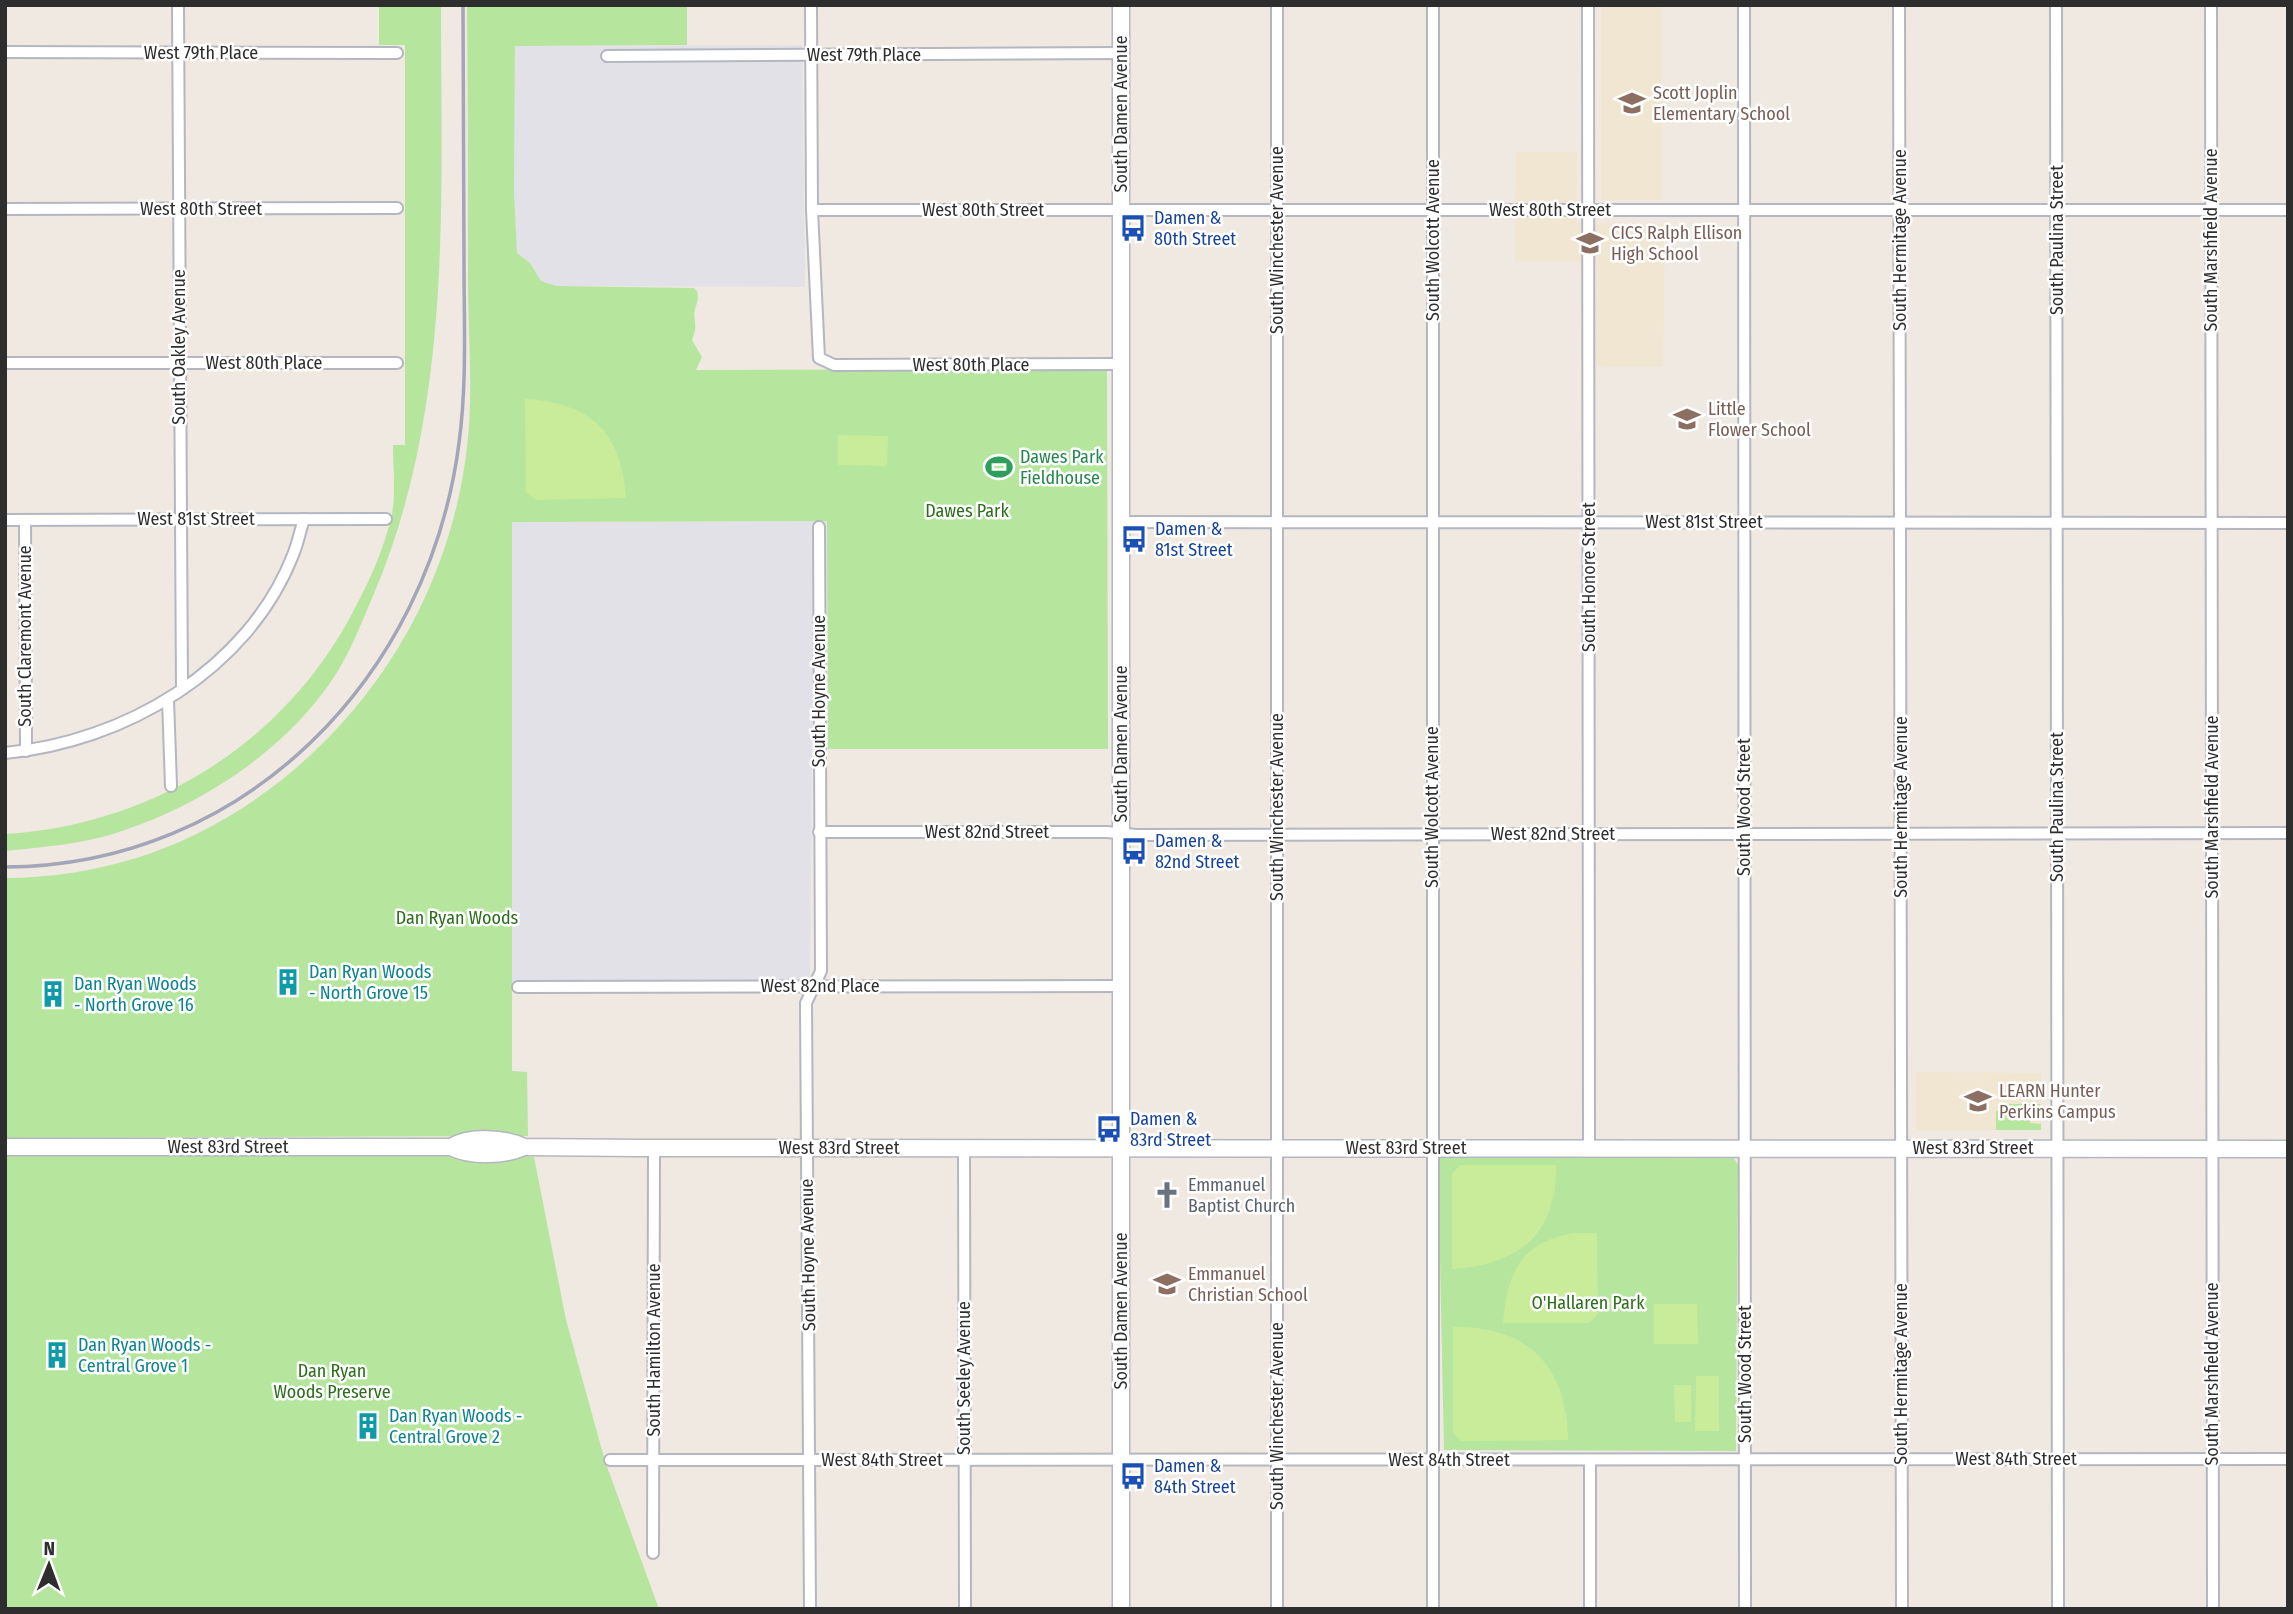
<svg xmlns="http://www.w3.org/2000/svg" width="2293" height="1614" font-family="'Fira Sans Condensed',sans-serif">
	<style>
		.industrial { fill: #e3e1e8 }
		.education { fill: #f0e6d1 }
		.green { fill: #b6e59e }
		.pitch { fill: #c9ec9a }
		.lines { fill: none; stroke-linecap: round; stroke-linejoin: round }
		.street-casing { stroke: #b4b7c1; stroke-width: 14 }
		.secondary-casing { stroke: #b4b7c1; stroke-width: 19 }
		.street { stroke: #fff; stroke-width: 10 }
		.secondary { stroke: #fff; stroke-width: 16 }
		.rail { stroke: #a3a6b8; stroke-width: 3.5 }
		.labels { text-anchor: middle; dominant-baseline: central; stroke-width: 5; stroke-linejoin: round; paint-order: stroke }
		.street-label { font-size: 18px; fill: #2e2e2e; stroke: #fff }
		.education-label { font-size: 18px; fill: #785e54; stroke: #fff; text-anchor: start }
		.transit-label { font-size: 18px; fill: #164399; stroke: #fff; text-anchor: start }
		.leisure-label { font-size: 18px; fill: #27864d; stroke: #fff; text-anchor: start }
		.park-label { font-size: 18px; fill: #2c6e1b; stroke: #fff }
		.culture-label { font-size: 18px; fill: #0d838f; stroke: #fff; text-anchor: start }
		.worship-label { font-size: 18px; fill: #5b616d; stroke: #fff; text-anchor: start }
	</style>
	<rect width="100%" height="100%" fill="#efe9e1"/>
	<g class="industrial">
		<path d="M802,45L805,287L555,286L541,281L530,263L517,253L514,191L515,46Z"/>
		<path d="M827,521L828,749L812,748L810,985L512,986V522Z"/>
	</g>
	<g class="education">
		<rect x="1601" y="5" width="61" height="195"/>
		<path d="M1516,152H1577L1576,223L1665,224L1663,367L1596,366V262L1515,261Z"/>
		<path d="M1916,1072L2041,1073V1130H1916Z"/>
	</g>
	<g class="green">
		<path d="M379,5H441C441,204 453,409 373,596C362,622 351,650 336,674C289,748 204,804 122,831C85,844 44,847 5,851V834C156,825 290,739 357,604C372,576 385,545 392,514C396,493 393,467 393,445H405V45H379Z"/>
		<path d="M467,5H687V45L515,46L514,191L517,253L530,263L541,281L556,286L694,288L697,291C699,300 697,302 695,309C692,319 699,323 692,340L702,357L696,370L1107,369L1108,749H828L827,521L512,522V1071L527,1072L528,1136L5,1138V878C108,877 198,845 279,782C386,698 455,574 468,438C473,386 468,331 468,279C468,187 468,96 467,5Z"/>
		<path d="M2007,1104H2040V1108H2030V1123L2041,1124V1130H1996V1111H2007Z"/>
		<path d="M377,1153L534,1157L566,1320L605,1461L659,1609H5V1155Z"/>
		<path d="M1732,1155L1738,1165L1736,1451L1444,1450L1438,1163L1441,1156Z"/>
	</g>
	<g class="pitch">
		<path d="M525,399C591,403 621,431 626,498L536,500L526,492Z"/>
		<path d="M838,435L888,436L887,466L838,465Z"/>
		<path d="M1460,1165H1556C1557,1234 1519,1265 1452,1269V1174Z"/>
		<path d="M1574,1233H1597L1598,1314L1589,1323H1503C1507,1272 1521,1242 1574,1233Z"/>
		<path d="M1654,1304H1697L1698,1344H1654Z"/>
		<path d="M1453,1327C1527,1325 1567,1366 1568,1440L1460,1441L1453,1432Z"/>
		<path d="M1696,1376H1719V1431H1695Z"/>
		<path d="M1674,1385H1691V1422H1675Z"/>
	</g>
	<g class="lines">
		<defs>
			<g id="street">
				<path d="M178,5L182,689"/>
				<path d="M811,5L812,210L819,358L834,365L1121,364"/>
				<path d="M1433,5V1609"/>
				<path d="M1588,5L1589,1148"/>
				<path d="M1744,5L1745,1609"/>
				<path d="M1899,5L1902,1609"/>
				<path d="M2056,5L2058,1609"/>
				<path d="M2211,5L2213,1609"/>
				<path d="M5,52L397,53"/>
				<path d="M607,56L1121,53"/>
				<path d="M5,209L397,208"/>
				<path d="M812,210H2288"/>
				<path d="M5,363H397"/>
				<path d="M5,520L386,519"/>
				<path d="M25,520L26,751"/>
				<path d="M1121,522L2288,523"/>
				<path d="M168,699L171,786"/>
				<path d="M5,753C124,742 248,670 293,555C298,543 300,531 304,519"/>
				<path d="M819,832H1107L1136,835L2288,833"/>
				<path d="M518,987L1121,986"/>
				<path d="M964,1148L965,1609"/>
				<path d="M610,1460L2288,1459"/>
				<path d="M1590,1460V1609"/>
				<path d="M653,1553L654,1148"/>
				<path d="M810,1609L806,1003L821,971L819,527"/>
				<path d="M1277,1609V5"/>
			</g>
			<g id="secondary">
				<path d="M1121,5V1609"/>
				<path d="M5,1147H451C471,1157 504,1156 524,1147"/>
				<path d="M451,1147C469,1136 504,1137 524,1147L639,1148L2288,1149"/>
			</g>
		</defs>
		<use href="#street" class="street-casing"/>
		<use href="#secondary" class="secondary-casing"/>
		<use href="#street" class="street"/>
		<use href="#secondary" class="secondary"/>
		<path class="rail" d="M5,867C246,866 429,676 459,443C467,384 464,323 464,264C464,178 463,91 463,5"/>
	</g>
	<defs>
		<symbol id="school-bare" viewBox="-9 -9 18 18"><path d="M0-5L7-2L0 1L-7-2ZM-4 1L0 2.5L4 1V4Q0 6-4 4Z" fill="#8d6e63" stroke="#fff" stroke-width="2.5" paint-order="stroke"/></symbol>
		<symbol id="bus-bare" viewBox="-9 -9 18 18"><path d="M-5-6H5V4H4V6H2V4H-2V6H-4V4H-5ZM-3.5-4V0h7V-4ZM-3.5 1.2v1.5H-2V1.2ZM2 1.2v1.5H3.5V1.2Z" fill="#1a4fb4" stroke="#fff" stroke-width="2.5" paint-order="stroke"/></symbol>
		<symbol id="stadium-bare" viewBox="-9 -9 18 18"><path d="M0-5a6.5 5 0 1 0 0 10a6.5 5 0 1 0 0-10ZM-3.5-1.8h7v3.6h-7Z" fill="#2e9e5b" stroke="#fff" stroke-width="2.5" paint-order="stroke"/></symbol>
		<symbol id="building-bare" viewBox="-9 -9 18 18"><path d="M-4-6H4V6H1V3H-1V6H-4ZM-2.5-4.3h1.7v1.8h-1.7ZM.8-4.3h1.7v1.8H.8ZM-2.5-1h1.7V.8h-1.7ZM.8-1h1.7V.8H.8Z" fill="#0f9aa8" stroke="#fff" stroke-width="2.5" paint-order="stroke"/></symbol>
		<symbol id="church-bare" viewBox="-9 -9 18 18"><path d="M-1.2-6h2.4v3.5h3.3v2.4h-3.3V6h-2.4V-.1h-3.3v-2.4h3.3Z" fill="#6b7280" stroke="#fff" stroke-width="2.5" paint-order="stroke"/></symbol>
	</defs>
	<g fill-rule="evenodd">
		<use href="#school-bare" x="1613" y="84" width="38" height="38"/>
		<use href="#bus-bare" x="1114" y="209" width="38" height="38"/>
		<use href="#school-bare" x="1571" y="224" width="38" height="38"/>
		<use href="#school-bare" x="1668" y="400" width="38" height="38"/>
		<use href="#stadium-bare" x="980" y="448" width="38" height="38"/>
		<use href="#bus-bare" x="1115" y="520" width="38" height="38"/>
		<use href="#bus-bare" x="1115" y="832" width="38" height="38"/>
		<use href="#building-bare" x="269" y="963" width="38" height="38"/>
		<use href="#building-bare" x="34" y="975" width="38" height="38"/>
		<use href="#school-bare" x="1959" y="1082" width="38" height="38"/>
		<use href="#bus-bare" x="1090" y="1110" width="38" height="38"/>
		<use href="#church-bare" x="1148" y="1176" width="38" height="38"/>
		<use href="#school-bare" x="1148" y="1265" width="38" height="38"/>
		<use href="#building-bare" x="38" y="1336" width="38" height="38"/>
		<use href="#building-bare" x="349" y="1407" width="38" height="38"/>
		<use href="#bus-bare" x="1114" y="1457" width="38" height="38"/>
	</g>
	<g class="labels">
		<g class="street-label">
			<text x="201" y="53">West 79th Place</text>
			<text x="864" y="55">West 79th Place</text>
			<text transform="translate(1121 114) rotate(-90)">South Damen Avenue</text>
			<text x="201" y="209">West 80th Street</text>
			<text x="983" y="210">West 80th Street</text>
			<text x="1550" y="210">West 80th Street</text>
			<text transform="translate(1277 240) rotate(-90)">South Winchester Avenue</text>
			<text transform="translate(1433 240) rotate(-90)">South Wolcott Avenue</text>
			<text transform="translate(1900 240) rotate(-90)">South Hermitage Avenue</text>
			<text transform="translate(2057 240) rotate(-90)">South Paulina Street</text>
			<text transform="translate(2211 240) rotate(-90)">South Marshfield Avenue</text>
			<text transform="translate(179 347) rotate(-90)">South Oakley Avenue</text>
			<text x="264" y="363">West 80th Place</text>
			<text x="971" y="365">West 80th Place</text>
			<text x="196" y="519">West 81st Street</text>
			<text x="1704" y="522">West 81st Street</text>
			<text transform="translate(1589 577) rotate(-90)">South Honore Street</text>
			<text transform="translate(25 636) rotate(-90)">South Claremont Avenue</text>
			<text transform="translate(819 691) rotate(-90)">South Hoyne Avenue</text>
			<text transform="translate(1121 744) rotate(-90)">South Damen Avenue</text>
			<text transform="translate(1277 807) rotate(-90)">South Winchester Avenue</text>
			<text transform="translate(1432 807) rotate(-90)">South Wolcott Avenue</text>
			<text transform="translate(1744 807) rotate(-90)">South Wood Street</text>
			<text transform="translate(1901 807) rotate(-90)">South Hermitage Avenue</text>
			<text transform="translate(2057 807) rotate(-90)">South Paulina Street</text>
			<text transform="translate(2212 807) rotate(-90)">South Marshfield Avenue</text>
			<text x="987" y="832">West 82nd Street</text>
			<text x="1553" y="834">West 82nd Street</text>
			<text x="820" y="986">West 82nd Place</text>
			<text x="228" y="1147">West 83rd Street</text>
			<text x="839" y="1148">West 83rd Street</text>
			<text x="1406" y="1148">West 83rd Street</text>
			<text x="1973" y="1148">West 83rd Street</text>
			<text transform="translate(808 1255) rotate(-91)">South Hoyne Avenue</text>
			<text transform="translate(1121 1311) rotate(-90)">South Damen Avenue</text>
			<text transform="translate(654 1350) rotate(-90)">South Hamilton Avenue</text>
			<text transform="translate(1745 1374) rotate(-90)">South Wood Street</text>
			<text transform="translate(1901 1374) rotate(-90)">South Hermitage Avenue</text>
			<text transform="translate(2212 1374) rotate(-90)">South Marshfield Avenue</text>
			<text transform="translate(964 1378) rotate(-90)">South Seeley Avenue</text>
			<text transform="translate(1277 1416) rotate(-90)">South Winchester Avenue</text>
			<text x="2016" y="1459">West 84th Street</text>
			<text x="882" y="1460">West 84th Street</text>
			<text x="1449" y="1460">West 84th Street</text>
		</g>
		<g class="education-label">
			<text x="1653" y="93">Scott Joplin<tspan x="1653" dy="21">Elementary School</tspan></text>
			<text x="1611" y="233">CICS Ralph Ellison<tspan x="1611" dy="21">High School</tspan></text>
			<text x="1708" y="409">Little<tspan x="1708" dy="21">Flower School</tspan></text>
			<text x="1999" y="1091">LEARN Hunter<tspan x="1999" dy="21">Perkins Campus</tspan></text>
			<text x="1188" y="1274">Emmanuel<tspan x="1188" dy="21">Christian School</tspan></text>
		</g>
		<g class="transit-label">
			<text x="1154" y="218">Damen &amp;<tspan x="1154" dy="21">80th Street</tspan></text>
			<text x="1155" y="529">Damen &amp;<tspan x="1155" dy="21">81st Street</tspan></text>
			<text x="1155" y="841">Damen &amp;<tspan x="1155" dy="21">82nd Street</tspan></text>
			<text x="1130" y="1119">Damen &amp;<tspan x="1130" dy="21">83rd Street</tspan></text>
			<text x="1154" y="1466">Damen &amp;<tspan x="1154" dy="21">84th Street</tspan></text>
		</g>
		<g class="leisure-label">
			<text x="1020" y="457">Dawes Park<tspan x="1020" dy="21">Fieldhouse</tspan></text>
		</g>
		<g class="park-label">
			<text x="967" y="511">Dawes Park</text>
			<text x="457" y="918">Dan Ryan Woods</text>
			<text x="1588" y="1303">O'Hallaren Park</text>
			<text x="332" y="1371">Dan Ryan<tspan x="332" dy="21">Woods Preserve</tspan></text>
		</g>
		<g class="culture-label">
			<text x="309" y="972">Dan Ryan Woods<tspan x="309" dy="21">- North Grove 15</tspan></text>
			<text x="74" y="984">Dan Ryan Woods<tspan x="74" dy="21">- North Grove 16</tspan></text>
			<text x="78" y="1345">Dan Ryan Woods -<tspan x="78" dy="21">Central Grove 1</tspan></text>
			<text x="389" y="1416">Dan Ryan Woods -<tspan x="389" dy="21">Central Grove 2</tspan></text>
		</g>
		<g class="worship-label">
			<text x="1188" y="1185">Emmanuel<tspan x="1188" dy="21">Baptist Church</tspan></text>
		</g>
	</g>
	<rect width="2293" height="1614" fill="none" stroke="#2e2e2e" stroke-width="14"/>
	<g transform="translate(49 1565) rotate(1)" stroke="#ffffff" stroke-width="5" paint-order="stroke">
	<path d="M0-5L12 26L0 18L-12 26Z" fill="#2e2e2e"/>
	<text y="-10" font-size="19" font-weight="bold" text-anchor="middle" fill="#2e2e2e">N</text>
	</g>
</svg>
